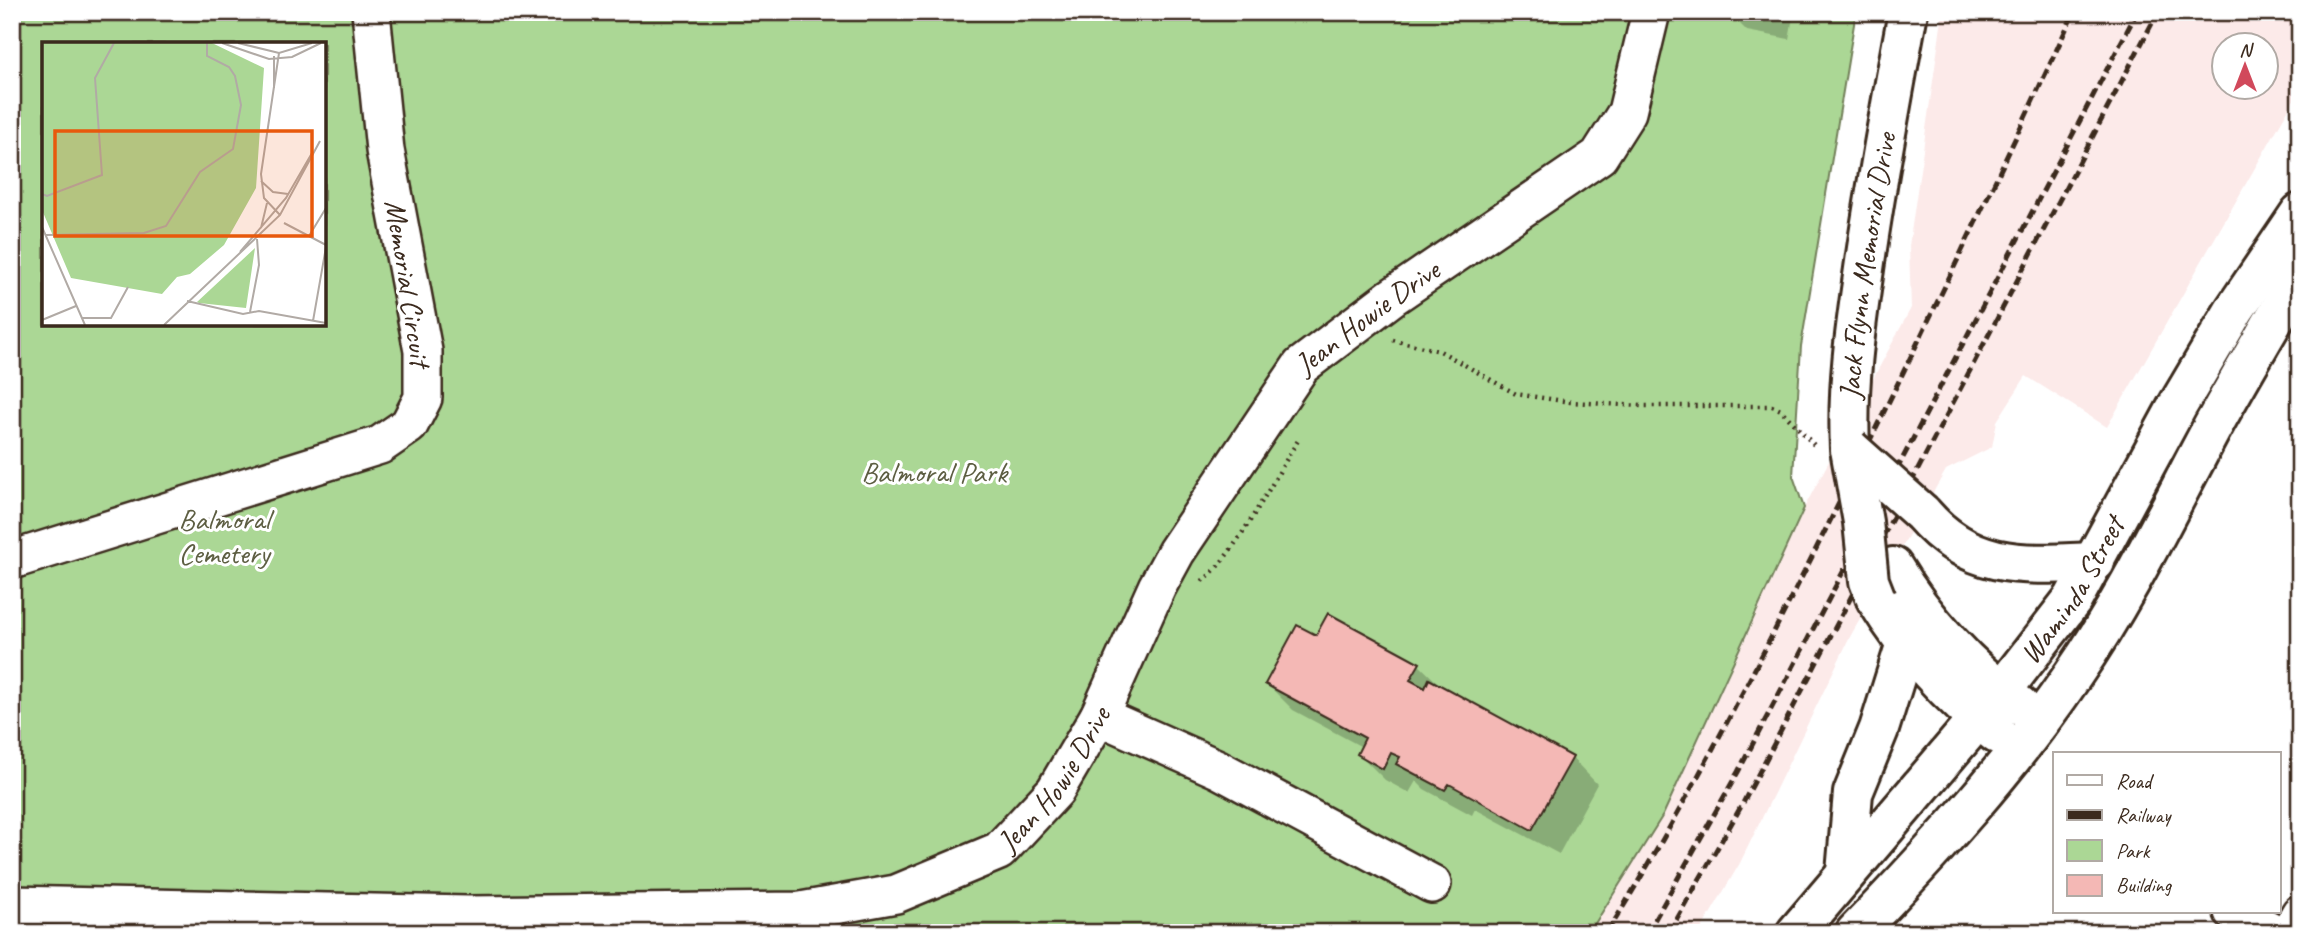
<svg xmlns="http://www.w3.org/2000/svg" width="2312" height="945" font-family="Caveat,sans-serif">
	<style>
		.built { fill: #fceae9; fill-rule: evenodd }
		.green { fill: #abd795; stroke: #73805a; stroke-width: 2; fill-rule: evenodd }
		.shadow { fill: #0003 }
		.building { fill: #f4b8b5; stroke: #3b2a1e; stroke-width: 2 }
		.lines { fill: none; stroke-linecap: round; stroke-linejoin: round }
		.minor-casing { stroke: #3b2a1e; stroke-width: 42 }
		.major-casing { stroke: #3b2a1e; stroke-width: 44 }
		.path { stroke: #3b2a1e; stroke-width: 4.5; stroke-dasharray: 2 5; stroke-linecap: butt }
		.minor { stroke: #fff; stroke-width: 37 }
		.major { stroke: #fff; stroke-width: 38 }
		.rail { stroke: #3b2a1e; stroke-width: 5; stroke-dasharray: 10 5; stroke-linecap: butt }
		.major-bridge-casing { stroke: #3b2a1e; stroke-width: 44; stroke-linecap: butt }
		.major-bridge { stroke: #fff; stroke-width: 38 }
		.labels { text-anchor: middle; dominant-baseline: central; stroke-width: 6; stroke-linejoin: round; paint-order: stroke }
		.street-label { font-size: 30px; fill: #3b2a1e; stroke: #fff }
		.park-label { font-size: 30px; fill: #5d5e42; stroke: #fff }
		.inset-road { fill: none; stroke: #b1aaa5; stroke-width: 2 }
		.view { fill: #e8590c; fill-opacity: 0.15; stroke: #e8590c; stroke-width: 3.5 }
		.inset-edge { fill: none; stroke: #3b2a1e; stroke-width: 3.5 }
	</style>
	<rect width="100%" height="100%" fill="#fff"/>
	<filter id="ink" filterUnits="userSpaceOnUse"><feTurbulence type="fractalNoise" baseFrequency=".0143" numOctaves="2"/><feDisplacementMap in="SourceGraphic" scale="14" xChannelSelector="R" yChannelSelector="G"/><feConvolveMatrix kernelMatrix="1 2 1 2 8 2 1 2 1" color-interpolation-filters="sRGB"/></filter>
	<g filter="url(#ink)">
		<path class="built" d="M1943,12H2300V89L2107,427L2026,376L1997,421L1992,447L1946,470L1851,635L1740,863L1699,933H1589L1663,815L1804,508L1911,308L1909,246ZM2224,46H2266V88H2224Z"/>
		<path class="green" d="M12,12H1856L1801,346L1793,476L1804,508L1663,815L1589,933H12ZM44,44H324V324H44Z"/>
		<g class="shadow">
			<path d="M1728,12H1794L1789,39L1747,31Z"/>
			<path d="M1316,638L1418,664L1443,688L1572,758L1597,784L1559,854L1475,809L1472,815L1424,789L1416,781L1409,793L1385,780L1359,754L1362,747L1293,710L1267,684Z"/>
		</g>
		<g class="building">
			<path d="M1730,12H1771L1769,20Z"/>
			<path d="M1328,613L1420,663L1410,680L1425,688L1429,679L1573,757L1532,830L1449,784L1445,790L1396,764L1400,757L1391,753L1383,769L1357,754L1365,738L1265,684L1297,625L1316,635Z"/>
		</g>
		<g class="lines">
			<defs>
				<g id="minor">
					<path d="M12,560L380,445L409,425L423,398V351L385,150L371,12"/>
					<path d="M1099,716L1218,769L1432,884"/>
					<path id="s1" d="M12,905L468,915L801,911L896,894L999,851L1055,791L1099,716L1157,587L1176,552L1301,366L1392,297L1599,156L1627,112L1651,12"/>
					<path d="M2233,912L2275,933"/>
					<path d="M2289,933L2300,914"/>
				</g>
				<g id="major">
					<path id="s2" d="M1850,449C1847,386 1855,331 1864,269C1876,183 1892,98 1908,12"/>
					<path d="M1922,513C1971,571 2026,565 2095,562"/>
					<path d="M1893,567C1926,622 1969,668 2020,706"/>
					<path d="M1876,599C1909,653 1948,696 1997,734"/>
					<path d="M1846,873L1853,793L1879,729L1906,643"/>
					<path id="s3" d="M1796,933L2001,692L2073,599L2178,405L2235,309L2300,213"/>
					<path d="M1855,933C1933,852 2010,768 2073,675C2127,597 2168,510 2213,426C2241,375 2271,325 2300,275"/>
				</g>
			</defs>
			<use href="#minor" class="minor-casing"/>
			<use href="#major" class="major-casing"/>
			<g class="path">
				<path d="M1393,340L1440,351L1516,394L1570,402L1642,406H1772L1781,410L1814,445"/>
				<path d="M1202,581C1232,561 1277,473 1299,439"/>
			</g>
			<use href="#minor" class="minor"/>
			<use href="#major" class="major"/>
			<g class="rail">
				<path d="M1607,933C1689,801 1759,662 1829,523C1913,354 1995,184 2074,12"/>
				<path d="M1647,933L1738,772L2137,12"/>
				<path d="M1669,933L1743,803L2158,12"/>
			</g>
			<defs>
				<g id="major-bridge">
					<path d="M1850,449L1863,522L1869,581L1876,599"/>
					<path d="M1850,449L1922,513"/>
				</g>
			</defs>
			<use href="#major-bridge" class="major-bridge-casing"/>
			<use href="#major-bridge" class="major-bridge"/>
		</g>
	</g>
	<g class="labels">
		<g class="street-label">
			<text stroke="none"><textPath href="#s2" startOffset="184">Jack Flynn Memorial Drive</textPath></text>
			<text transform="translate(408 283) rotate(81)">Memorial Circuit</text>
			<text stroke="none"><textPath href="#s1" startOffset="1654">Jean Howie Drive</textPath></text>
			<text stroke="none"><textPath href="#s3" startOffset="441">Waminda Street</textPath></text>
			<text stroke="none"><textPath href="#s1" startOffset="1088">Jean Howie Drive</textPath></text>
		</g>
		<g class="park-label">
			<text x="934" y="472">Balmoral Park</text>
			<text x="224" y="519">Balmoral<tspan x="224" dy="34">Cemetery</tspan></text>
		</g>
	</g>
	<g transform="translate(42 42)">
		<rect width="284" height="284" fill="#fff"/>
		<path d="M0,1H170L222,26L214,146L182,203L148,232L135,235L120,252L29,236L0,168ZM213,206L204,266L157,261L155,260Z" fill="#abd795"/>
		<path class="inset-road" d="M180,1L227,17L250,15L279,1M196,1L237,11L270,1M237,11L219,132L222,156L238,173M232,14V46M219,139L231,150L246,152M0,152L5,154L60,133L53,36L72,1M242,181L284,203M0,185L43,283M219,186L225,161M4,193L102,191L124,184L158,130L191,107L199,63L193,34L187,25L165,14V1M267,194L284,166M198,210L244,156L270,111M145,259L201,272L217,269L284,281M208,270L217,223L215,197M40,276H69L86,245M0,278L34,264M271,279L284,205M122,283L238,173L278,99"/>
		<path class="view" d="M13,89H270V194H13Z"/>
		<rect width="284" height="284" class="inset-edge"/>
	</g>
	<rect width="2312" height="945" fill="none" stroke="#fff" stroke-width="42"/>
	<rect x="21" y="21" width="2270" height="903" fill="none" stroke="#3b2a1e" stroke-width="2.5" filter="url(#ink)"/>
	<rect x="2053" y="752" width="228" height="161" fill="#ffffff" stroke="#b1aaa5" stroke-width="2"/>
	<rect x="2067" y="775" width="35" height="10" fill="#ffffff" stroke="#b1aaa5" stroke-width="2"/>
	<text x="2116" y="788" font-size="21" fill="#3b2a1e">Road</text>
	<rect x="2067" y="810" width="35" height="10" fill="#3b2a1e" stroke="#b1aaa5" stroke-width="2"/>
	<text x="2116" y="822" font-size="21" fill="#3b2a1e">Railway</text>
	<rect x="2067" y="840" width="35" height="21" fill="#abd795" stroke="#b1aaa5" stroke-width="2"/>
	<text x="2116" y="858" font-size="21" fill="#3b2a1e">Park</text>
	<rect x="2067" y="875" width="35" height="21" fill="#f4b8b5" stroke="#b1aaa5" stroke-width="2"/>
	<text x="2116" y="892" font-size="21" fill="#3b2a1e">Building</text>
	<g transform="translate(2245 66)"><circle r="33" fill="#ffffff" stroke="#b1aaa5" stroke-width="2"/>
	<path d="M0-5L12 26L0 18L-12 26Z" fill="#d1495b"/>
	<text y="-10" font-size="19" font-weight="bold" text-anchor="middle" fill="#3b2a1e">N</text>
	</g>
</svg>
